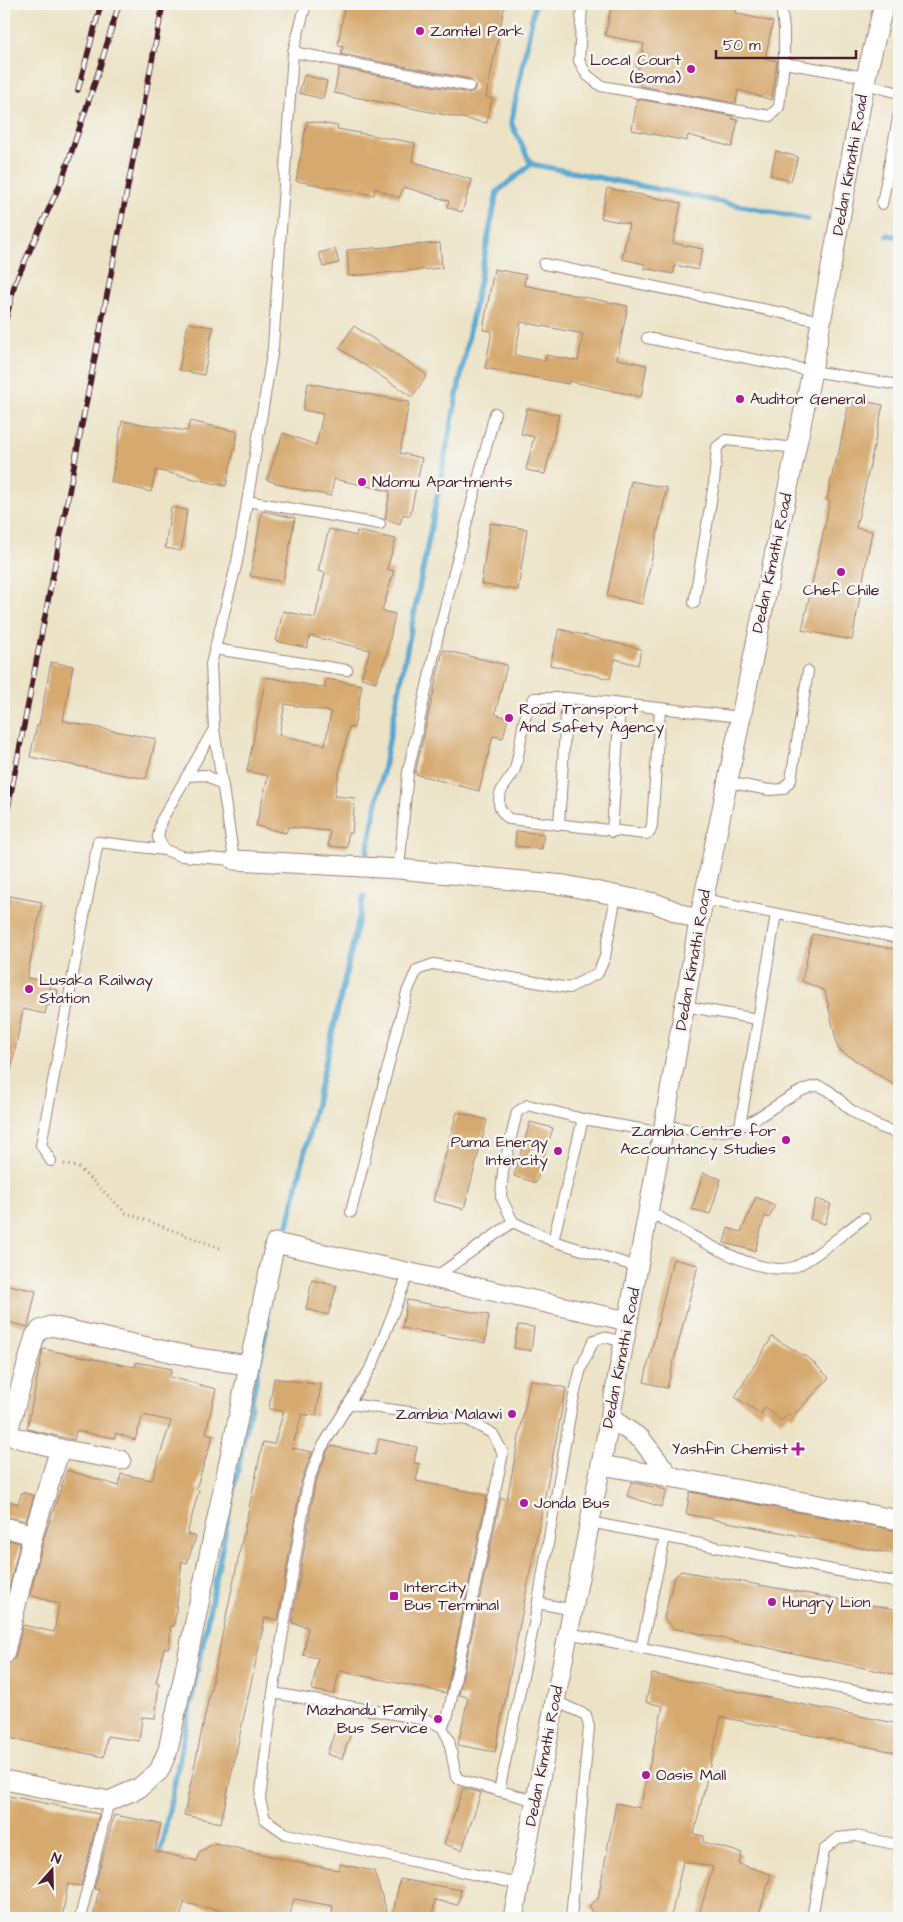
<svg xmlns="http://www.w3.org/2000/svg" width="903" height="1922" font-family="'Architects Daughter',sans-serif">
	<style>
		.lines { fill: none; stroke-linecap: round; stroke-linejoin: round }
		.stream { stroke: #56a7d0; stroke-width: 5.5 }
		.building { fill: #d6a96e; fill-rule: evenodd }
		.service-casing { stroke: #9b8178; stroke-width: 12 }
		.minor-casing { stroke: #9b8178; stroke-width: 21 }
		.path { stroke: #9b8178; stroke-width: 3; stroke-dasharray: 1 4; stroke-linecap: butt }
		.service { stroke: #fff; stroke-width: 10 }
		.minor { stroke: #fff; stroke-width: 19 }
		.rail-casing { stroke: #4a1f2b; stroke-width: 5.5 }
		.rail { stroke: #f6f6f2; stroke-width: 4; stroke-dasharray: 11; stroke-linecap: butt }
		.poi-dot { fill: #b5179e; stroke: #f6f6f2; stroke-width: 2 }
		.labels { text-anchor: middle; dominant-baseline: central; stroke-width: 5; stroke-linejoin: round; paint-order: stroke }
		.poi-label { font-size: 16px; fill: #4a1f2b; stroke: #f6f6f2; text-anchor: start }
		.street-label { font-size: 16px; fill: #4a1f2b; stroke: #f6f6f2 }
	</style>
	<rect width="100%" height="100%" fill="#f6f6f2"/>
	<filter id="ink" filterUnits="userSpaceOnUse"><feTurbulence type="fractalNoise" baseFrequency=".02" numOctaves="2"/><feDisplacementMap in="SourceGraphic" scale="10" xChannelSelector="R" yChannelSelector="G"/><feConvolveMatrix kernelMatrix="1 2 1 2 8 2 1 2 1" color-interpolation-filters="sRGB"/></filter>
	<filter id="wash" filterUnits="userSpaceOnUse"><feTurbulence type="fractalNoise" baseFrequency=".0096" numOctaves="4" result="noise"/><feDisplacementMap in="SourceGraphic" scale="20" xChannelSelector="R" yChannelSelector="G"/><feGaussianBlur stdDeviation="1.12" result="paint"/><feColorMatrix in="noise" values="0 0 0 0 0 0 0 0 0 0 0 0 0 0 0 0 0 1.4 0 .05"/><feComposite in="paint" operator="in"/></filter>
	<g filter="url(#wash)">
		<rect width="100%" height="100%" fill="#ece3c6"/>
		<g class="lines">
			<g class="stream">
				<path d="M531,164L807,219"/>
				<path d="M887,235L899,237"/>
				<path d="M367,853L497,192L531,164L511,123L535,4"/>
				<path d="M288,1225L364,896"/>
				<path d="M159,1860L268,1320"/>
			</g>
		</g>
		<g id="blocks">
			<g class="building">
				<path d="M345,4H505L486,97L492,99L487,123L334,93L339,68L468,93L474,91L476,87L470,79L341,54L343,46L338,45Z"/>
				<path d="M612,4H691L705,7V4H737L735,13L773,22L765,58L777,61L772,100L738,90L736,103L640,86L642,72L638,71L644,44L605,35Z"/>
				<path d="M304,75L327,81L323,99L299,93Z"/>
				<path d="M637,99L733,116L732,119L738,120L732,147L688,135L687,141L632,130Z"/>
				<path d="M307,121L338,126L337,129L415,143L412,161L472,180L462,212L447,207L449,201L404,187L399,198L375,188L374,195L296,181Z"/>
				<path d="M776,151L798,157L791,181L770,175Z"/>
				<path d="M607,188L681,203L673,243L703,249L698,270L675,265L673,274L644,268L645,264L622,259L629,224L601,218Z"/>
				<path d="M440,243L442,268L349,276L347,250Z"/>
				<path d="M335,249L339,263L323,267L319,253Z"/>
				<path d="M494,269L526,275L524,285L628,306L617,359L647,365L641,397L569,381L568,384L485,368L492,331L483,330ZM521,322L583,334L578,361L546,355L545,361L515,355Z"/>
				<path d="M188,323L213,327L204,375L179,370Z"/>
				<path d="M354,326L427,375L412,397L339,348Z"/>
				<path d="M308,383L409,402L400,453L422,458L410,516L403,514L400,524L385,519L390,491L334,479L331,496L289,487L267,480L283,433L316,445L323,414L303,410Z"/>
				<path d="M850,398L883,405L856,528L872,531L852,640L802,630L830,501L827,500L836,456H838Z"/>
				<path d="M527,408L559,415L545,474L526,470L534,437L521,434Z"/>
				<path d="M122,421L187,431L190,421L238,432L226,486L156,470L151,492L111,482Z"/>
				<path d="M631,481L667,488L642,604L607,596Z"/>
				<path d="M171,507L187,510L181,551L165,548Z"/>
				<path d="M262,511L295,518L283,582L250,576Z"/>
				<path d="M490,523L527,529L518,590L481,584Z"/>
				<path d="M329,529L356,536L357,531L396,539L387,569L394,571L382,611L395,614L387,654L376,682L361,678L370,650L310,636L307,648L276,641L283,611L315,618L325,573L318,571Z"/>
				<path d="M559,629L641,649L638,665L615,659L610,679L550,665Z"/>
				<path d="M443,650L507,665L495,714L508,718L503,738L493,736L479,791L415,774Z"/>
				<path d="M51,662L73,666L63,721L156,739L146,779L30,757L37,725H39Z"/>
				<path d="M266,677L325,688L326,679L362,685L354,728L349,727L334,796L355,798L352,833H348L347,848L328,846L330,831L288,827L286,833L256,826L268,776L247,771ZM285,704L331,712L325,745L279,735Z"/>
				<path d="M516,831L544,834L542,849L515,846Z"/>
				<path d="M10,896L42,902L27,978L52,982L50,988L58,990L55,1006L47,1005L45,1014L23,1009L11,1071L4,1070V925Z"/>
				<path d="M812,934L899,950V1088L838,1049L825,991L802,981Z"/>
				<path d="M457,1112L487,1120L464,1209L433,1201Z"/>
				<path d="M530,1122L553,1128L536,1183L514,1176Z"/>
				<path d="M703,1173L721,1179L710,1214L692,1209Z"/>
				<path d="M756,1197L775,1205L769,1218L765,1216L755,1251L724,1243L728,1228L741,1232Z"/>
				<path d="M816,1199L831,1204L825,1224L810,1219Z"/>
				<path d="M673,1259L698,1265L667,1388L644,1382Z"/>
				<path d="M312,1280L337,1286L328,1315L306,1309Z"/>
				<path d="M4,1284L36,1291L28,1327L4,1321Z"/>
				<path d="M407,1300L489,1315L485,1343L402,1328Z"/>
				<path d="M518,1325L534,1327L531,1351L514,1348Z"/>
				<path d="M772,1337L810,1359L829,1378L792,1417L788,1414L781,1421L765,1407L761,1414L735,1397Z"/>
				<path d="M43,1349L135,1367L136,1362L172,1369L170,1377L216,1389L206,1433L213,1435L196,1489L199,1490L187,1534L196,1537L187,1563L182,1561L174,1626H171L169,1648H164L156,1683L159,1684L155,1718L142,1717L139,1741L107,1736L104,1757L4,1737V1682L7,1666L15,1658L23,1625L54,1632L59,1604L30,1595L44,1538L67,1470L119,1486L121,1474L152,1480L171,1421L143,1415L135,1440L116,1433L115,1438L76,1431L74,1440L27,1429Z"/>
				<path d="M274,1378L321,1385L316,1416L302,1414L292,1448L312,1452L301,1481L278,1620L265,1618L221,1823L184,1815L263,1442L274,1444L284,1411L269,1409Z"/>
				<path d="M530,1380L566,1388L495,1752L458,1745L468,1697L459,1695L501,1498L507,1499Z"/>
				<path d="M379,1439L417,1447L414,1463L420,1464L416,1481L487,1495L446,1693L339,1671L334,1694L312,1690L318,1658L303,1655L308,1627L292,1623L315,1484L327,1452L331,1446L375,1455Z"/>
				<path d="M631,1482L667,1490L661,1507L627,1496Z"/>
				<path d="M22,1492L34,1496L26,1521L4,1516V1500L18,1504Z"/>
				<path d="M690,1492L899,1531V1555L686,1514Z"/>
				<path d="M4,1539L20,1543L9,1588L4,1587Z"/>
				<path d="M681,1571L899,1610V1670L893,1674L673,1628L664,1618L674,1578Z"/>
				<path d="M652,1674L899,1724V1753L721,1717L694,1834L704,1836L703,1842L742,1853L739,1864L771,1874L758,1918H698L713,1867L683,1861L671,1918H598L589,1906L598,1899L616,1803L640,1808L663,1706L646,1702Z"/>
				<path d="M337,1725L352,1730L342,1759L327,1754Z"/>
				<path d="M463,1788L481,1793L462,1850L444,1844Z"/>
				<path d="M4,1795L99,1814L81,1886L68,1884L62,1918H4Z"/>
				<path d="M114,1815L161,1824L155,1851L197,1861L199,1852L215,1843L308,1865L339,1870L340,1864L374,1871L389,1918H331L333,1906L294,1899L289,1918H260L184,1903L180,1918H93L99,1890L94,1889Z"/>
				<path d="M400,1879L461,1890L458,1905L435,1900L432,1918H392Z"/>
			</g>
		</g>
	</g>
	<g filter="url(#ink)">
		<use href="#blocks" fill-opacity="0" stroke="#9b8178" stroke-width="1"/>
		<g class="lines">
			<defs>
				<g id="service">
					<path d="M582,4L579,61L587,75L601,86L770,116L779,107L784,63V30L781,4"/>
					<path d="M293,52L469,86"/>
					<path d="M784,63L866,77"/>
					<path d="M865,84L899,93"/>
					<path d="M882,204L899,113"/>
					<path d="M544,264L821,321"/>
					<path d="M647,338L812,371L899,385"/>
					<path d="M247,501L380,524"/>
					<path d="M694,603L714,483L717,447L726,440L796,448"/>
					<path d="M215,649L347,670"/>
					<path d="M660,709L652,825L650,832L646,834L509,819C503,813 498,809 499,800C499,787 512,780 515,769C522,745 520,719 534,698H567L741,717"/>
					<path d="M214,729L161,821L158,838L165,850L181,856L234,860L214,729L211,664L237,562L273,348L293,52L306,4"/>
					<path d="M187,776L206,775L223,786"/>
					<path d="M727,782L769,790L783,789L791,780L808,671"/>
					<path d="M559,825L567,698"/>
					<path d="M612,832L620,704"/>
					<path d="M399,869L408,772L440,627L495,413"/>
					<path d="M703,899L899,938"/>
					<path d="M684,1006L757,1019"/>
					<path d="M664,1126C690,1129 714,1136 740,1127C760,1119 800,1086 817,1086C830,1087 841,1103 851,1110C866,1120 882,1130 899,1133"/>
					<path d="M740,1126L776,914"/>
					<path d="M51,1161L41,1145L98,842L165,850"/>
					<path d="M648,1211C680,1228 764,1284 799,1265C822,1253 843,1233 864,1218"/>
					<path d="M351,1212L407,992L417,970L434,964L569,988L598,973L605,957L616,895"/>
					<path d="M553,1241L583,1119"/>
					<path d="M638,1267L553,1241L513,1222L501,1197L503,1171L517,1112L528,1105L583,1119L663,1133"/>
					<path d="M409,1272L373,1364L321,1449L308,1482L273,1693L260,1800L265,1819L286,1834L519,1884"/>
					<path d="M434,1278L513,1222"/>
					<path d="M350,1404L468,1420L493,1434L503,1453L448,1715L442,1727"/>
					<path d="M590,1522L899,1583"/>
					<path d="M538,1603L573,1610"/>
					<path d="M568,1633L899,1700"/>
					<path d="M641,1648L665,1537"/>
					<path d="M273,1693L428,1720L442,1727L449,1740L456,1777L461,1780L536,1801"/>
					<path d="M555,1701L586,1715L589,1727L571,1918"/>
					<path d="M499,1791L535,1619L572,1404L581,1368L594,1340L604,1337L624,1342"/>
					<path d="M80,1918L109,1801"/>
					<path d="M812,1918L824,1850L838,1838L856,1836L899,1845"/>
				</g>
				<g id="minor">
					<path d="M234,860L399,869L564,885L655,903L699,921"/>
					<path d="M610,1418L641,1439L668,1474L676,1478L899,1520"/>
					<path d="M60,1449L121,1460"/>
					<path d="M601,1465L676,1478"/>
					<path d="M4,1527L33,1535"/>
					<path d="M4,1655L33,1535L60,1449L7,1435L35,1336L40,1330L51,1326L198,1358L249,1365"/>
					<path d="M4,1780L109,1801L139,1788L159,1771L168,1750L275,1243L628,1321"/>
					<path d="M513,1918L610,1418L664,1126L699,921L812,371L866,77L884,4"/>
				</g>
			</defs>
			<use href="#service" class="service-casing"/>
			<use href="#minor" class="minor-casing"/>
			<path class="path" d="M64,1164L78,1167L126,1213L223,1249"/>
			<use href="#service" class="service"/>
			<use href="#minor" class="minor"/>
			<defs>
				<g id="rail">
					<path d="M78,90L101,4"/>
					<path d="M4,327L15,283L62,180L98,73L119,4"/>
					<path d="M4,829L163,4"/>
				</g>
			</defs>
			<use href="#rail" class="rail-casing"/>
			<use href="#rail" class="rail"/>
		</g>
	</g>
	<g class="poi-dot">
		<circle cx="420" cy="31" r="5"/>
		<circle cx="691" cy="69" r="5"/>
		<circle cx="740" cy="399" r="5"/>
		<circle cx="362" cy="482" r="5"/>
		<circle cx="841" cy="572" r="5"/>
		<circle cx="509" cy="718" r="5"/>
		<circle cx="29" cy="989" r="5"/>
		<circle cx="786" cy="1140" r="5"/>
		<circle cx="558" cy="1151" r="5"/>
		<circle cx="512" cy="1414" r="5"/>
		<path d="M795.5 1441.5h5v5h5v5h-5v5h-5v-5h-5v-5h5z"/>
		<circle cx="524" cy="1503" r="5"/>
		<rect x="389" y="1591" width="10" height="10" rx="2.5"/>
		<circle cx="772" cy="1602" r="5"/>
		<circle cx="438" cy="1719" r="5"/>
		<circle cx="646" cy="1775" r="5"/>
	</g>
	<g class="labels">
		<g class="poi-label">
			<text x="430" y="31">Zamtel Park</text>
			<text x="681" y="60" text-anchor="end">Local Court<tspan x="681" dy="18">(Boma)</tspan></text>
			<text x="750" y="399">Auditor General</text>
			<text x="372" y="482">Ndomu Apartments</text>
			<text x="841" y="590" text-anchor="middle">Chef Chile</text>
			<text x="519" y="709">Road Transport<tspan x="519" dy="18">And Safety Agency</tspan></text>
			<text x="39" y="980">Lusaka Railway<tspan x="39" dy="18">Station</tspan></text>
			<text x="776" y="1131" text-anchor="end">Zambia Centre for<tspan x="776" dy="18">Accountancy Studies</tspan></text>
			<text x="548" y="1142" text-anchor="end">Puma Energy<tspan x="548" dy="18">Intercity</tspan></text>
			<text x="502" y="1414" text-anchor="end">Zambia Malawi</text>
			<text x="788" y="1449" text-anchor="end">Yashfin Chemist</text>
			<text x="534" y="1503">Jonda Bus</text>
			<text x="404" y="1587">Intercity<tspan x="404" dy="18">Bus Terminal</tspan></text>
			<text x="782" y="1602">Hungry Lion</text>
			<text x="428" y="1710" text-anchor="end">Mazhandu Family<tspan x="428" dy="18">Bus Service</tspan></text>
			<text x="656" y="1775">Oasis Mall</text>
		</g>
		<g class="street-label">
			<text transform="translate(850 165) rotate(-80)">Dedan Kimathi Road</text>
			<text transform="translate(772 563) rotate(-78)">Dedan Kimathi Road</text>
			<text transform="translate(693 960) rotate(-80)">Dedan Kimathi Road</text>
			<text transform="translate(621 1358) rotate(-79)">Dedan Kimathi Road</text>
			<text transform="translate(544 1756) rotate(-79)">Dedan Kimathi Road</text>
		</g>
	</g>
	<rect width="903" height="1922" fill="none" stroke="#f6f6f2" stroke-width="20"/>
	<g transform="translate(52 1870) rotate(20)" stroke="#f6f6f2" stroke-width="4" paint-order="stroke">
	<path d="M0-4L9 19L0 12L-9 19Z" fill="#4a1f2b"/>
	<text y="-8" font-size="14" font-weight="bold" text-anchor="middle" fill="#4a1f2b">N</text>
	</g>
	<path d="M716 50v8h140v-8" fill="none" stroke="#4a1f2b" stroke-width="2.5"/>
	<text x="723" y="50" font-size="15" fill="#4a1f2b" stroke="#f6f6f2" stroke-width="4" paint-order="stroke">50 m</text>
</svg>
